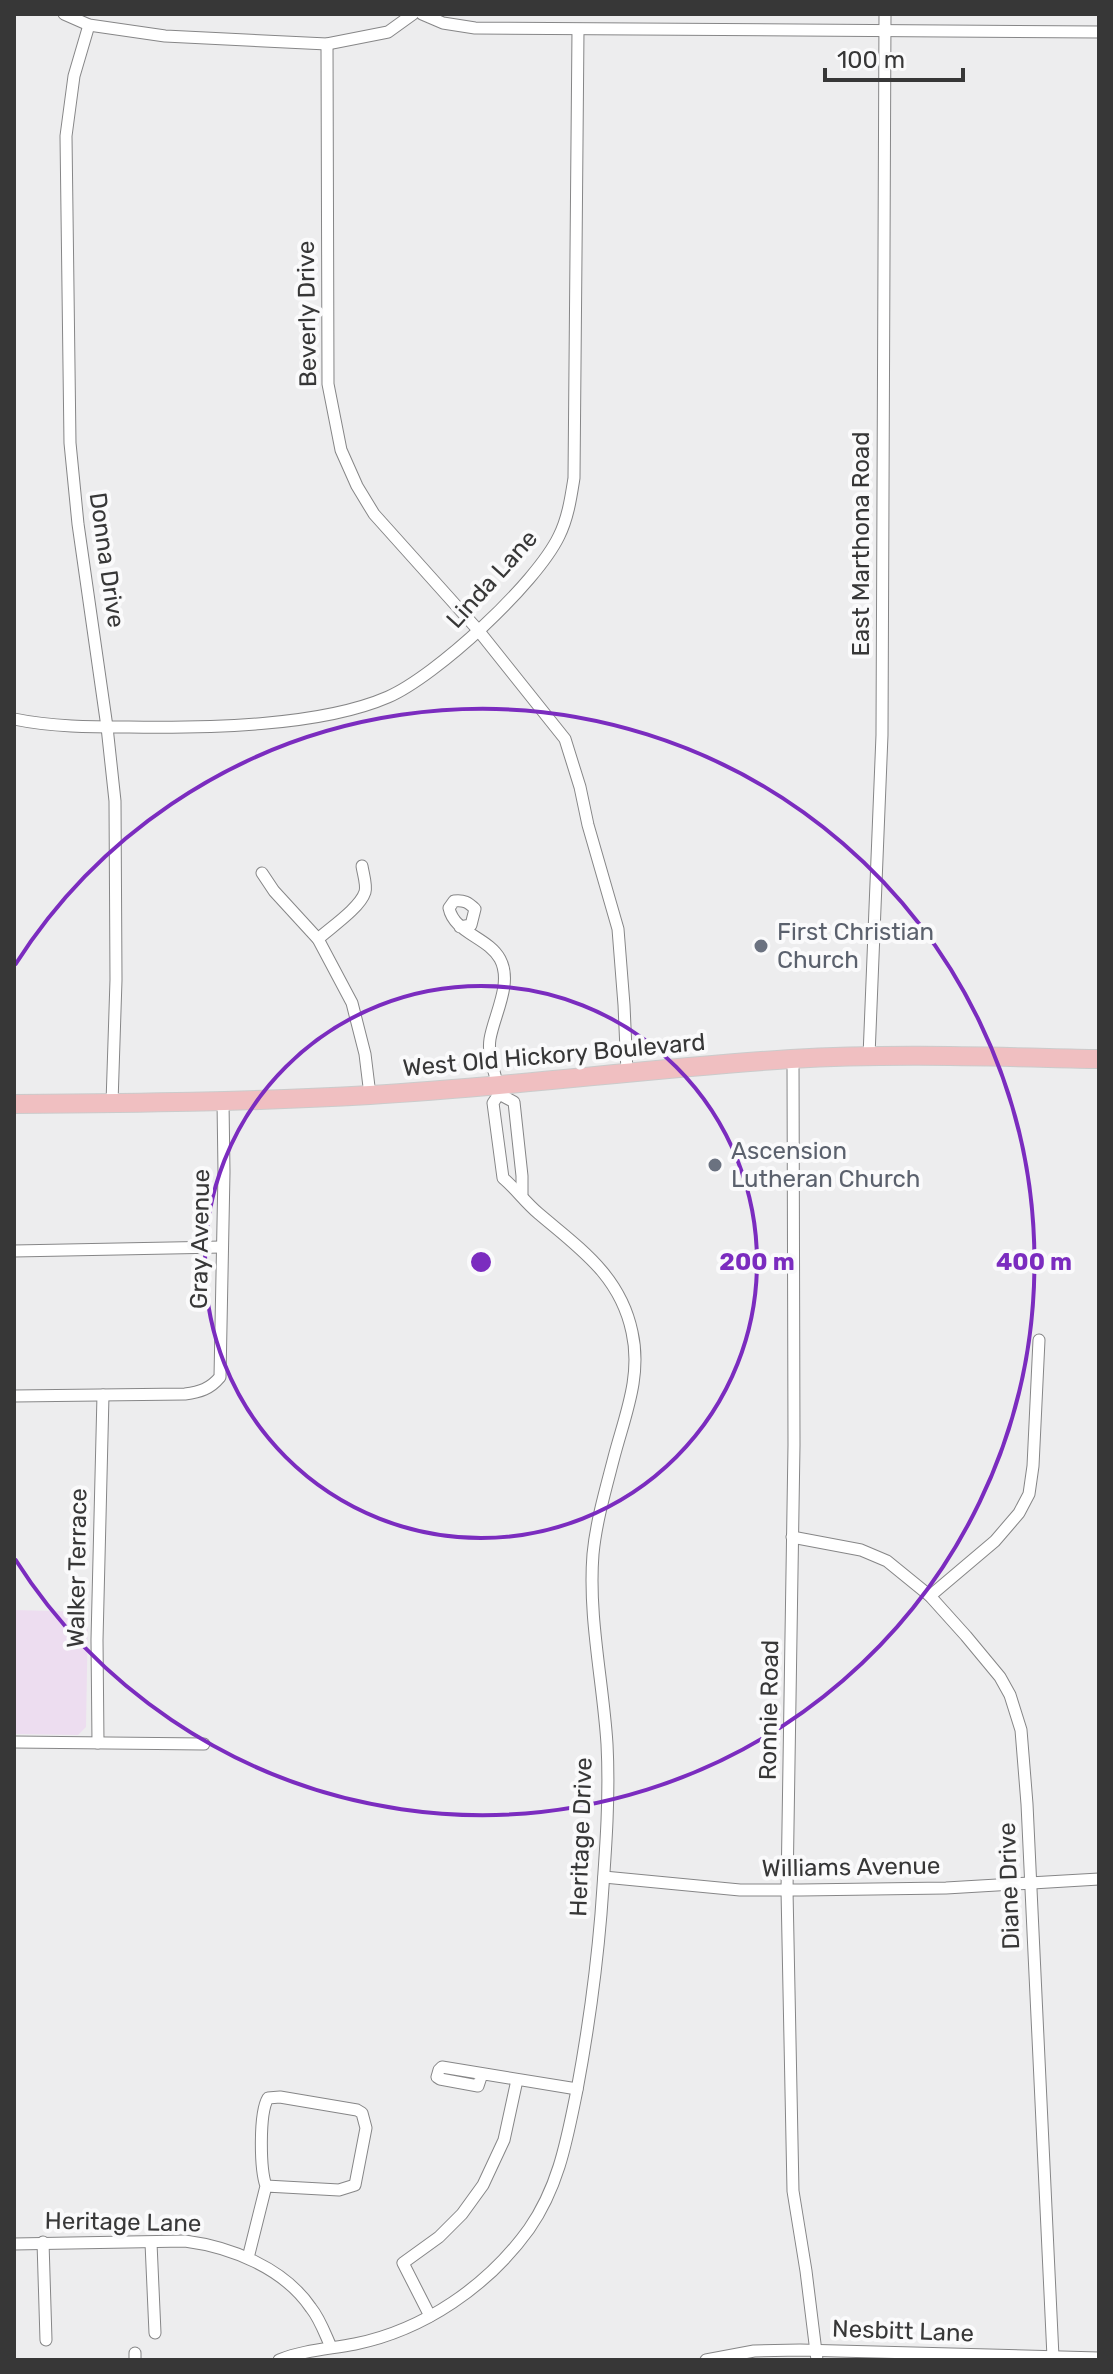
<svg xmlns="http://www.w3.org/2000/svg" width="1113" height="2374" font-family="Rubik,sans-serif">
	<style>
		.commercial { fill: #edddf0 }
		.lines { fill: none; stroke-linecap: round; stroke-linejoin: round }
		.minor-casing { stroke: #868687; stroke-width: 13 }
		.primary-casing { stroke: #cbcbcb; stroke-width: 20 }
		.minor { stroke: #fff; stroke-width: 11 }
		.primary { stroke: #f0bfc1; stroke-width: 18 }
		.ring { fill: none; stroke: #7b2cbf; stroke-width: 4 }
		.worship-dot { fill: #6b7280; stroke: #fafafb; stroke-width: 3 }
		.labels { text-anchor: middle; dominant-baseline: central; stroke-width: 8; stroke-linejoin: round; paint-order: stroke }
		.street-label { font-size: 24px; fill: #373737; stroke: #fafafb }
		.worship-label { font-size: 24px; fill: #5b616d; stroke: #fafafb; text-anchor: start }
		.centre { fill: #7b2cbf; stroke: #fafafb; stroke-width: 4 }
		.ring-label { font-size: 24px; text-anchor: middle; font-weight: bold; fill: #7b2cbf; stroke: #fafafb; stroke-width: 8; stroke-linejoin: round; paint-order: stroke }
	</style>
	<rect width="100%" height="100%" fill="#ededee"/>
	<path class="commercial" d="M14,1610L88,1612L86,1727L78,1735L14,1734Z"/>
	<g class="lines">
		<defs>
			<g id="minor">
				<path d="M64,14L89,25L165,36L327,44L388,32L413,14"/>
				<path d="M422,14L443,23L475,28L1099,32"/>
				<path d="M89,25L74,76L66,136L70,443L78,524L107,727L115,801L116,980L112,1103"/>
				<path d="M327,44L328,384L341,450L357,486L374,514L478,630L565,739L580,787L588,825L618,929L624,1005L627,1072"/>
				<path d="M14,719C52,727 91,727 129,727C204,728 319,727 388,697C436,676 536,584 559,536C568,518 571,497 574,478L578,30"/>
				<path d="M262,873L274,891L318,939L352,1003L365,1054L370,1095"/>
				<path d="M318,939C330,928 360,908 365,892C367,885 363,873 362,866"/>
				<path d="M869,1056L882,735L885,14"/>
				<path d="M793,1059L794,1445L787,1890L793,2191L806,2271L817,2360"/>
				<path d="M499,1094L514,1102L522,1176V1194"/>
				<path d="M14,1251L222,1247"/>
				<path d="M14,1396L185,1394C200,1392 210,1389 220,1377L224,1172L223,1102"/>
				<path d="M792,1537L861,1550L887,1561L930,1596L966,1636L1000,1677L1010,1695L1021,1730L1027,1804L1053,2357"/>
				<path d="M930,1596L995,1541L1019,1513L1029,1494L1033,1466L1039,1340"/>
				<path d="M14,1742L204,1744"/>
				<path d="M98,1743L97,1640L103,1395"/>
				<path d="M604,1877L740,1890H801L946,1888L1099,1879"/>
				<path d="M482,2074L478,2086L440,2079L437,2077L439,2070L442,2067L577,2089"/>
				<path d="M43,2242L46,2340"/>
				<path d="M151,2243L155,2333"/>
				<path d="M14,2244L185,2241C231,2247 284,2268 311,2308C320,2319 325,2334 331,2347"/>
				<path d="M248,2258L266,2186C260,2169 259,2113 268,2098L280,2097L357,2110L362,2113L366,2128L355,2185L339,2190L266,2186"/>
				<path d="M430,2316L403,2263L439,2237L462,2214L483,2185L504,2140L517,2080"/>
				<path d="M135,2353V2360"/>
				<path d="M279,2360C304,2350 329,2349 355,2344C424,2330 488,2286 529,2229C559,2186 567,2139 577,2090C588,2031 596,1974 601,1914C605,1858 610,1801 607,1744C603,1681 588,1617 593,1554C596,1522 606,1488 614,1457C625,1415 642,1376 632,1332C620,1275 579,1248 538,1213C525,1202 516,1189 503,1178L493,1103L499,1094C497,1075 487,1058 490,1039C494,1015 513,983 500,959C488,937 454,933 449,908L454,901C464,900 468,902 475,909L471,925L460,927"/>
				<path d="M706,2360L754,2351L800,2350L1099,2358"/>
			</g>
			<path id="primary" d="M14,1104C133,1103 251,1102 370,1095C511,1087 650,1068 791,1059C894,1053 997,1057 1099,1059"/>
		</defs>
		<use href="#minor" class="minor-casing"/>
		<use href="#primary" class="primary-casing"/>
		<use href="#minor" class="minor"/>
		<use href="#primary" class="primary"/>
	</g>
	<g class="ring">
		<circle cx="481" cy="1262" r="276"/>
		<path d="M15 965A553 553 0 1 1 15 1559"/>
	</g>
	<g class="worship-dot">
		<circle cx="761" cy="946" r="8"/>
		<circle cx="715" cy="1165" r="8"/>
	</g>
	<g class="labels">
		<g class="street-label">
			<text transform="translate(307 314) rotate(-91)">Beverly Drive</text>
			<text transform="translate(861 544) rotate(-90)">East Marthona Road</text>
			<text transform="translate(107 560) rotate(82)">Donna Drive</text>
			<text transform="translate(492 579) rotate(-48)">Linda Lane</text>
			<text transform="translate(554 1055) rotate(-5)">West Old Hickory Boulevard</text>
			<text transform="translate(200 1239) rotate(-89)">Gray Avenue</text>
			<text transform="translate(77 1568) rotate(-89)">Walker Terrace</text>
			<text transform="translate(769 1710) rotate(-89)">Ronnie Road</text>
			<text transform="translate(581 1837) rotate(-88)">Heritage Drive</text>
			<text transform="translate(851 1867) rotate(-1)">Williams Avenue</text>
			<text transform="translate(1009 1886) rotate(-92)">Diane Drive</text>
			<text transform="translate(123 2222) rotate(1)">Heritage Lane</text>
			<text transform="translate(903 2331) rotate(2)">Nesbitt Lane</text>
		</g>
		<g class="worship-label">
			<text x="777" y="932">First Christian<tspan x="777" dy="28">Church</tspan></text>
			<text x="731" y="1151">Ascension<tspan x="731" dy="28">Lutheran Church</tspan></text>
		</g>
	</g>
	<circle cx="481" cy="1262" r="12" class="centre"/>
	<g class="ring-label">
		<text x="757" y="1270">200 m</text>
		<text x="1034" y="1270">400 m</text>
	</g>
	<rect width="1113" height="2374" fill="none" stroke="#373737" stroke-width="32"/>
	<path d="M825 68v12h138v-12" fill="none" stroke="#373737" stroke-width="4"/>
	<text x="837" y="68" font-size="24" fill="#373737" stroke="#fafafb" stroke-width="6" paint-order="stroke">100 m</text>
</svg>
